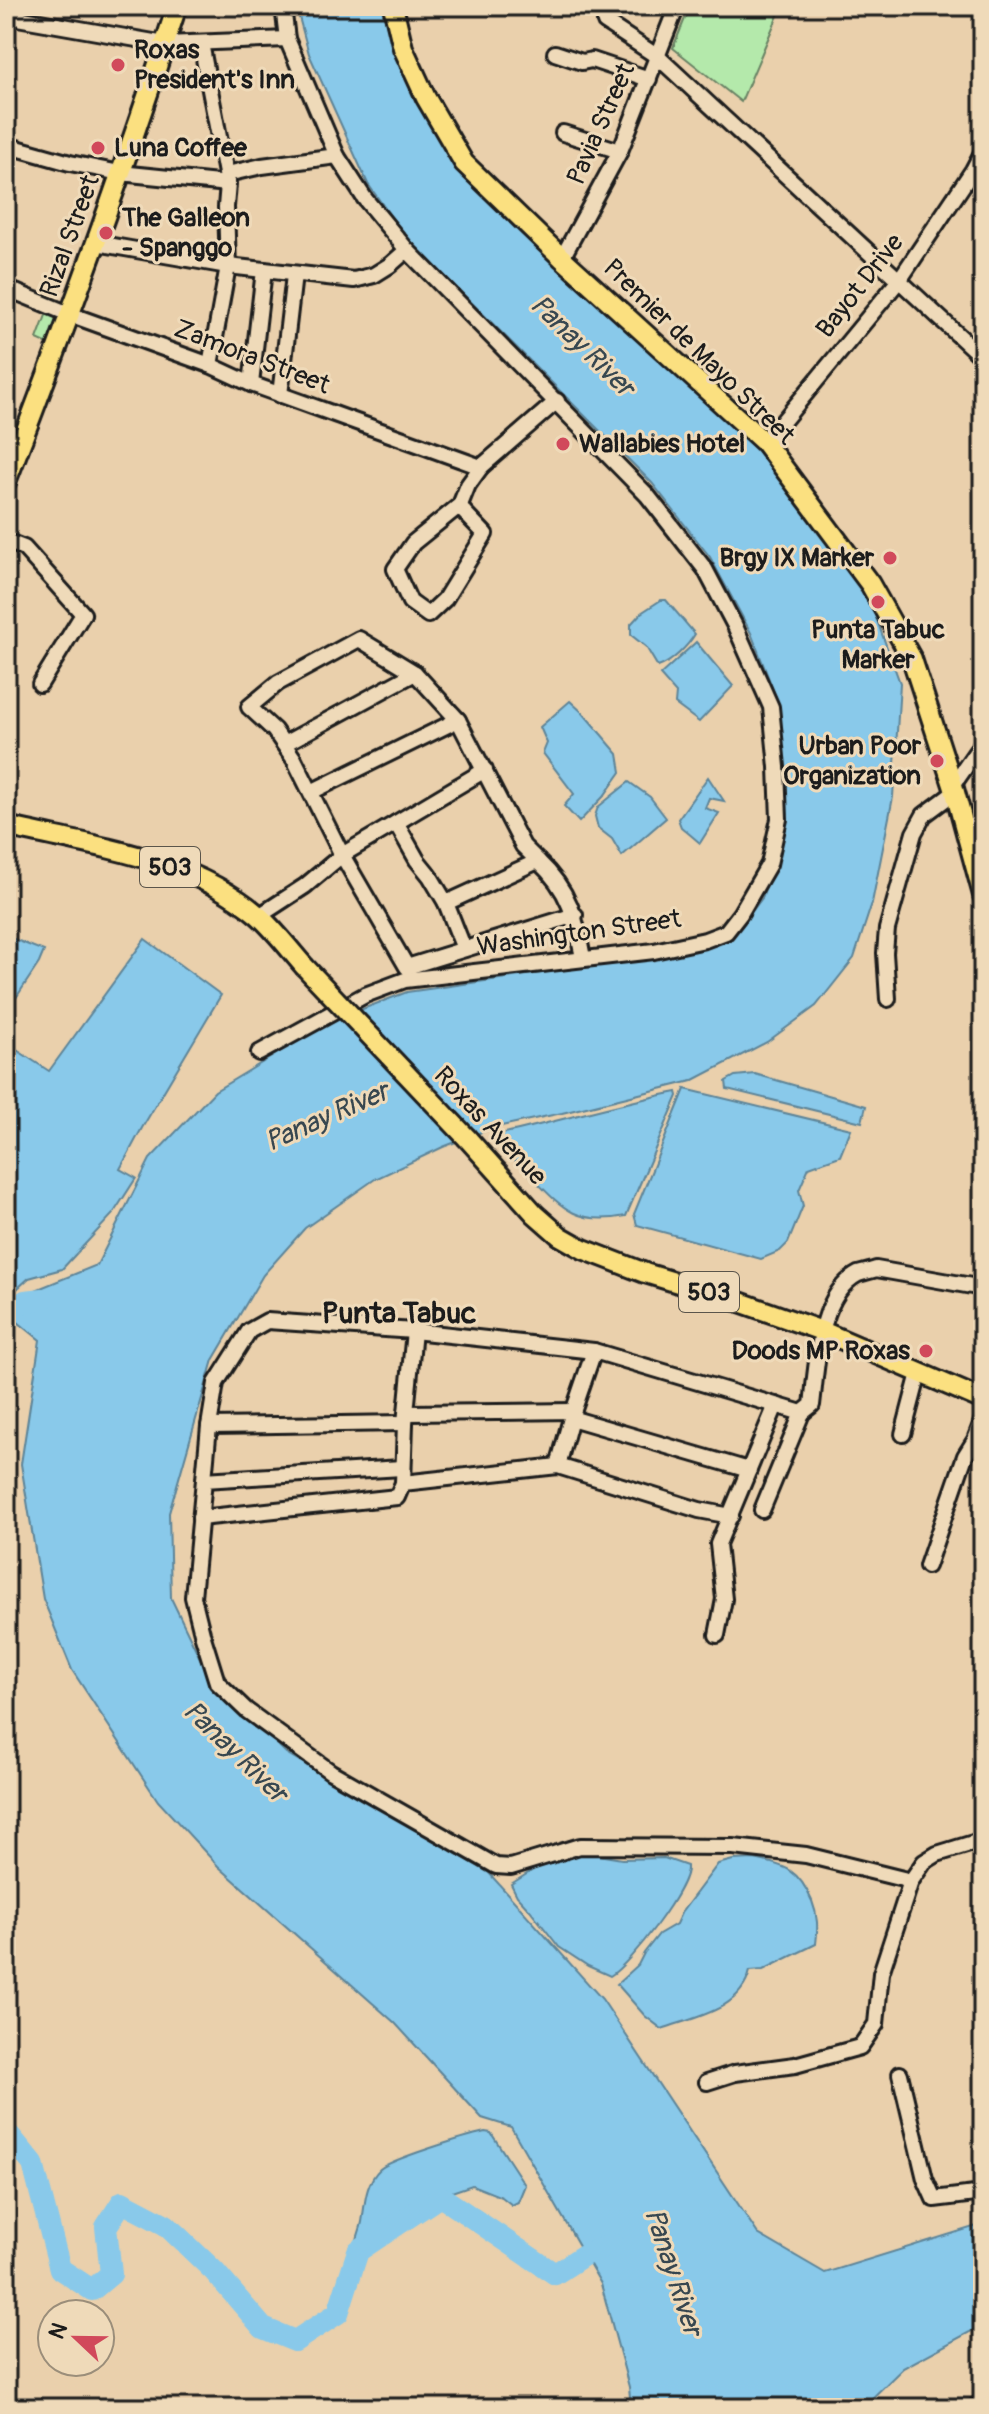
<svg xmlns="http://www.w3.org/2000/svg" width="989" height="2414" font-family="Pangolin,sans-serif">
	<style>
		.green { fill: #b4e9ab; stroke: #688264; stroke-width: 2 }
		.water { fill: #89c9ea; stroke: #5d8498; stroke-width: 2 }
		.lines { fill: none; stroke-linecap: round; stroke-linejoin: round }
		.river { stroke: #89c9ea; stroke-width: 22 }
		.minor-casing { stroke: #1c1c1c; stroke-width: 20 }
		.major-casing { stroke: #1c1c1c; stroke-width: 24 }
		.minor { stroke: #efdab9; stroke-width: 14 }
		.major { stroke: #fbe080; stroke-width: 18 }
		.major-bridge-casing { stroke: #1c1c1c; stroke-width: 24; stroke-linecap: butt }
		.major-bridge { stroke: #fbe080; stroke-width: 18 }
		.poi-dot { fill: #d1495b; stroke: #efdab9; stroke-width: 3 }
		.labels { text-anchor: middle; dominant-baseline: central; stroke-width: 6; stroke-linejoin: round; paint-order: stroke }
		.shield { fill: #efdab9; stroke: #5b554b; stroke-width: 2 }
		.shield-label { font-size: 24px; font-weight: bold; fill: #1c1c1c }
		.poi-label { font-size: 26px; font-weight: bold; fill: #1c1c1c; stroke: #efdab9; text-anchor: start }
		.street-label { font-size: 26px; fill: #1c1c1c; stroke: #efdab9 }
		.water-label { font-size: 28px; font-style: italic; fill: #374750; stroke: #efdab9 }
		.quarter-label { font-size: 30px; font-weight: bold; fill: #1c1c1c; stroke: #efdab9 }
	</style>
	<rect width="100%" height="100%" fill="#ead0ac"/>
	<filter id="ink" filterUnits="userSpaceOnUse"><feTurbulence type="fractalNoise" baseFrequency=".0125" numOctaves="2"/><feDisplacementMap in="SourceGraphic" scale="16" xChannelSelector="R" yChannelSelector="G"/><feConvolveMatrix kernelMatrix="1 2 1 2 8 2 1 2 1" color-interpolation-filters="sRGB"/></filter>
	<g filter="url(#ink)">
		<g class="green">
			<path d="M690,6H703L715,11L782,6L741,102L673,48Z"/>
			<path d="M48,310L59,314L48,344L37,339Z"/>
		</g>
		<g class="water">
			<path d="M296,6H385L386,24L412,87L453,158L776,469L865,588L900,683L893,797L872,903L854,958L816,1006L767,1042L692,1081L562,1113L492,1128L443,1147L375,1179L305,1228L263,1275L213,1360L169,1513L171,1598L210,1679L286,1753L489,1873L602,1999L758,2234L825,2273L983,2224V2325L903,2368L862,2408H631L629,2387L601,2284L511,2127L482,2118L395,2023L218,1866L158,1801L72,1670L43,1599L21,1464L40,1340L13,1318L16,1298L97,1265L150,1159L215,1091L331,1021L407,992L697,951L734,935L762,898L778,849L786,792L779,705L751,633L710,557L652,483L404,235L368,184L309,54Z"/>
			<path d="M661,600H666L695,634C688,646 671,663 658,667L646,647L631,635V624L641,613Z"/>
			<path d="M696,642L733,686L699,722L675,704L676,693L660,675Z"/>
			<path d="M570,701L583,713L618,754L621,772L604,796L579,822L564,806L574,794L543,753L547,743L540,727Z"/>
			<path d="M708,777L724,801L709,798L705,808L719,813L700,843L681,827L678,819Z"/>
			<path d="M629,782L650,797L666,818L622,856L612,839L598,828L595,816L598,807Z"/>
			<path d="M6,936L44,951L39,963L6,1013Z"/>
			<path d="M145,939L221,995L142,1128L120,1169L136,1178L113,1214L62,1269L29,1278L6,1299V1043L49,1071Z"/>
			<path d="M755,1074L866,1106L862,1122L727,1089L726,1081L735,1076Z"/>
			<path d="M685,1089L851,1129L840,1156L809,1167L799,1190L803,1206L788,1243L780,1251L761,1259L637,1225L634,1214Z"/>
			<path d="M677,1092L678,1096L626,1216C576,1226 562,1208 530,1175C517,1162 505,1154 498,1137L505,1133C563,1120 619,1103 677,1092Z"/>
			<path d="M566,1855H598L622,1859L664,1858L687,1866C690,1887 629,1965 610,1976L588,1966L559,1947L530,1910L517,1896L511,1884L552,1858Z"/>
			<path d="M754,1859C786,1865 799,1870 812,1901C818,1916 818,1928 816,1944L763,1970L750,1971C741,2010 695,2017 662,2029L645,2016L617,1984L638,1965L644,1953L659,1934L676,1924L681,1913L718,1864L733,1860Z"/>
			<path d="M485,2132L491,2133L525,2185L518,2202L512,2205L502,2197L472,2185L440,2196H432L414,2206L401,2220L381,2226C377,2238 373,2250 358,2251C354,2241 360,2233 362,2222C365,2204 365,2183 380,2169C391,2159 467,2136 485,2132Z"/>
		</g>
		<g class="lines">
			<g class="river">
				<path d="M6,1314L25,1301L43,1299"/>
				<path d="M6,2137L10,2136L33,2164L60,2269L92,2290L111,2274L106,2227L122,2202L166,2225L214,2271L263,2328L295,2341L338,2313L358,2251L440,2196L555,2274L584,2255L613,2244"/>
			</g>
			<defs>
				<g id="minor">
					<path d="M6,16L165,44L287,39"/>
					<path d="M605,22L658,57L983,358"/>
					<path d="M201,43L228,184L226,207L228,266L210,365"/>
					<path d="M555,53L582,62L592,60L649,79"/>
					<path d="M563,133L620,151"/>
					<path d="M6,145L70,163L120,173L228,184"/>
					<path d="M227,174L262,166L337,156"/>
					<path d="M96,243L228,266L354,280L374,275L390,265L407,250"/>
					<path d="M562,258L620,151L677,6"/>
					<path d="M6,288L69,314L210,365L251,384L481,467"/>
					<path d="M251,384L264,270"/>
					<path d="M280,395L294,275"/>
					<path d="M765,443L900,279L973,170L983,151"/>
					<path d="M460,505L464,512L485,534L445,599L428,615L410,602L395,569L413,543L460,505L468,485L481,467L557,401"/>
					<path d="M6,541L24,548L83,614L40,684"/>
					<path d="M284,744L415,673"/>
					<path d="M953,785L983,742"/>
					<path d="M311,792L458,720"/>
					<path d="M396,823L417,860L430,876L446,903L538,861L523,846L458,720L415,673L359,639L278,683L249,707L274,730L294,759L342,855L407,967L575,915"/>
					<path d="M538,861C570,891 575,916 583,958"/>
					<path d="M446,903L464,949"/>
					<path d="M259,916L305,886L342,855L485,770"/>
					<path d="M888,999L885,953L887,929L914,833L924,815L955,792"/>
					<path d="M259,1053L365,995L405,980L654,951L705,940L726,932L740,914L769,864L779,819L777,767L771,707L735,626L705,569L647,495L407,250L365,199L337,156L287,39L283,6"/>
					<path d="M408,1413L573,1411"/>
					<path d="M571,1418L749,1470"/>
					<path d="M209,1426L405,1423"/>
					<path d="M903,1434L919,1373"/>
					<path d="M558,1466L571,1418L594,1351"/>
					<path d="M204,1480L402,1468"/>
					<path d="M403,1483L558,1466L699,1510L731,1516"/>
					<path d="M762,1510L802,1413"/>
					<path d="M200,1518L397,1497L403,1483L405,1423L414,1331"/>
					<path d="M927,1566L965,1456L975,1440L983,1419"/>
					<path d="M717,1635L724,1599L718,1544L776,1405"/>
					<path d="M911,1881L806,1855L733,1847L580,1846L511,1867L496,1866L331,1772L246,1710L217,1682L203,1637L193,1597L209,1426L216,1383L249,1331L267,1321L414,1331L594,1351L802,1413L812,1405C817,1366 818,1295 858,1274C864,1272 871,1271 876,1269L983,1288"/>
					<path d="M900,2074L925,2179L934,2199L983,2193"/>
					<path d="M707,2082L735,2073L795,2065L860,2047L876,2024L881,1973L911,1881L924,1862L937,1854L983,1840"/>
					<path d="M973,2408L983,2402"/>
				</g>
				<g id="major">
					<path d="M393,6L403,48L426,98L464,163L562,258L765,443L870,584L912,659L953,785L983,895"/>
					<path d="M6,482C67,325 125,167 177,6"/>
					<path d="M6,826C91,846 190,857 258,915C275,930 289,949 304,966"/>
					<path d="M467,1138L535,1214L560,1236L583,1249L645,1273L734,1300L822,1331L983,1400"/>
				</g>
			</defs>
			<use href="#minor" class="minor-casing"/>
			<use href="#major" class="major-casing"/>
			<use href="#minor" class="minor"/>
			<use href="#major" class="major"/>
			<defs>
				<path id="major-bridge" d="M304,966L467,1138"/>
			</defs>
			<use href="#major-bridge" class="major-bridge-casing"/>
			<use href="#major-bridge" class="major-bridge"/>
		</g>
	</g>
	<g class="poi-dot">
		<circle cx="118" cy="65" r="8"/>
		<circle cx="98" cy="148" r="8"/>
		<circle cx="106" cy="233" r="8"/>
		<circle cx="563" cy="444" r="8"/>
		<circle cx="890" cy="558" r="8"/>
		<circle cx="878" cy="602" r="8"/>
		<circle cx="937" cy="761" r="8"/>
		<circle cx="926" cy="1351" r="8"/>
	</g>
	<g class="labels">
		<g class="shield">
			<rect x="140" y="847" width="60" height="40" rx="6"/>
			<rect x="679" y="1272" width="60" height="40" rx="6"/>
		</g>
		<g class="shield-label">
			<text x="170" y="867">503</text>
			<text x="709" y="1292">503</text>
		</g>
		<g class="poi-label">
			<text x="134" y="50">Roxas<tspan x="134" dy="30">President's Inn</tspan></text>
			<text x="114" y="148">Luna Coffee</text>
			<text x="122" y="218">The Galleon<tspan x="122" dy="30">- Spanggo</tspan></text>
			<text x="579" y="444">Wallabies Hotel</text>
			<text x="874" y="558" text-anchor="end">Brgy IX Marker</text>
			<text x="878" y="630" text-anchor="middle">Punta Tabuc<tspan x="878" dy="30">Marker</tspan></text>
			<text x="921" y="746" text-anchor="end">Urban Poor<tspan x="921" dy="30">Organization</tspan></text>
			<text x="910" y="1351" text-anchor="end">Doods MP Roxas</text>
		</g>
		<g class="street-label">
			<text transform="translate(601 124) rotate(-66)">Pavia Street</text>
			<text transform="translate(70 236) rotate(-70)">Rizal Street</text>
			<text transform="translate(860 286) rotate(-52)">Bayot Drive</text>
			<text transform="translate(699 352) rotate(44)">Premier de Mayo Street</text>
			<text transform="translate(252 357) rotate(21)">Zamora Street</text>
			<text transform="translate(579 933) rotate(-8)">Washington Street</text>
			<text transform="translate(490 1126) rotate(47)">Roxas Avenue</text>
		</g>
		<g class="water-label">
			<text transform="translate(582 346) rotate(44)">Panay River</text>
			<text transform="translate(327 1117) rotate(-24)">Panay River</text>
			<text transform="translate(235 1752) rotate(44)">Panay River</text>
			<text transform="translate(673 2272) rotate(72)">Panay River</text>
		</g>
		<g class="quarter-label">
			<text x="399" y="1313">Punta Tabuc</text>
		</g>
	</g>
	<rect width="989" height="2414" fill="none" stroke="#efdab9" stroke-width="32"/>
	<rect x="16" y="16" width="957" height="2382" fill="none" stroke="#1c1c1c" stroke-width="3" filter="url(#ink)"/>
	<g transform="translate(76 2338) rotate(292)"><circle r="38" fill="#efdab9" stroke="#9b8e7a" stroke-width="2"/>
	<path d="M0-6L14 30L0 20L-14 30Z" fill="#d1495b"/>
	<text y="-12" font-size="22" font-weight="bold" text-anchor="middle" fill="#1c1c1c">N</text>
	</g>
</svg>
